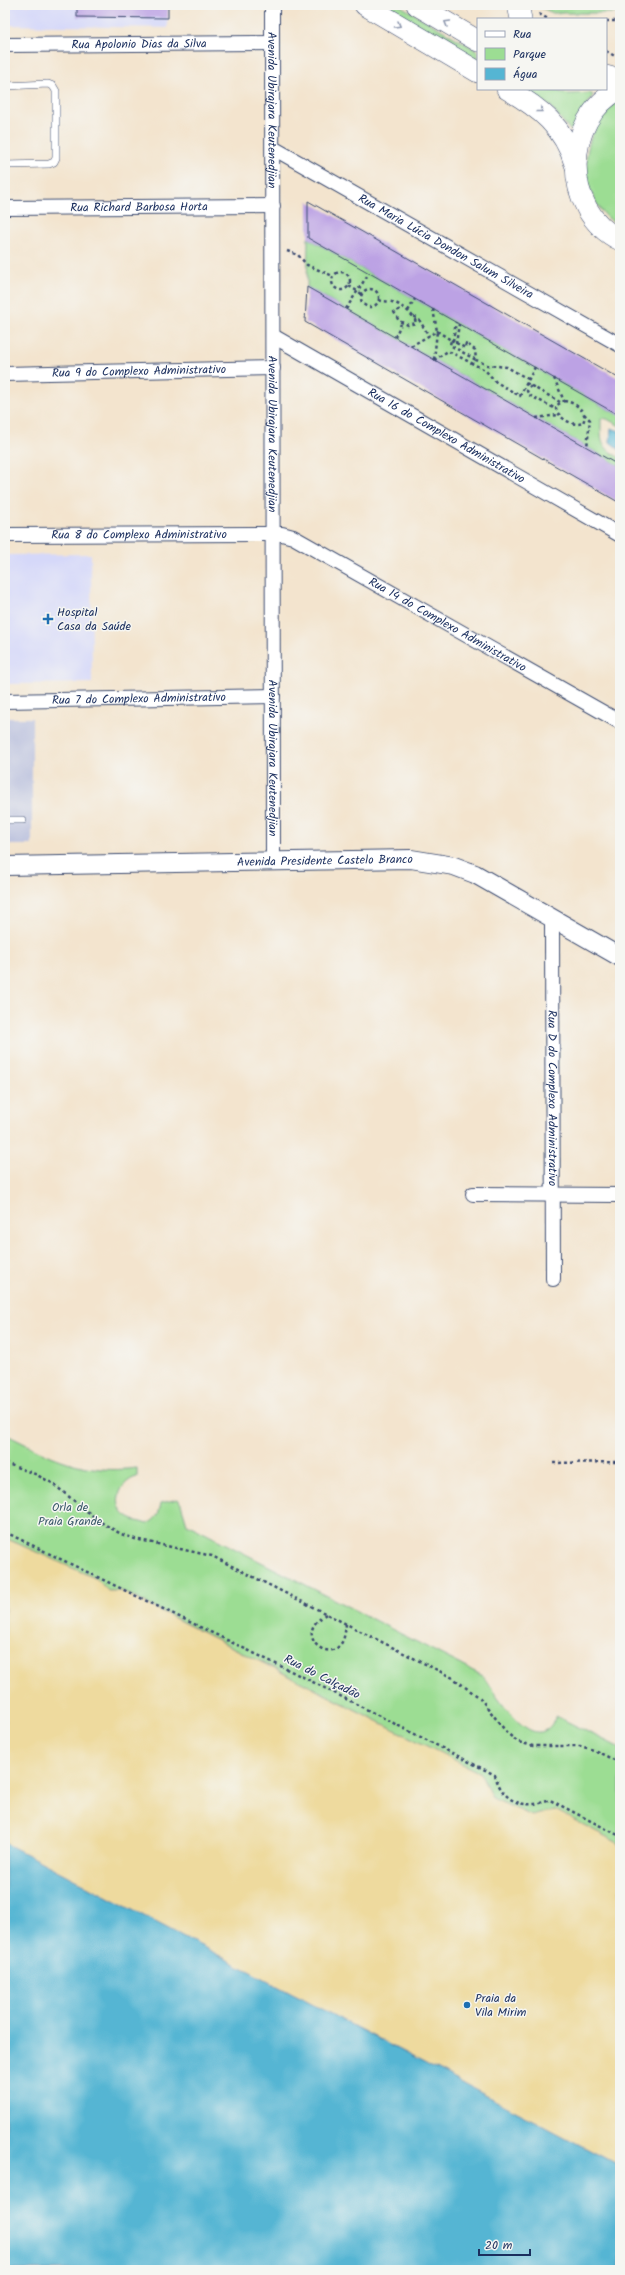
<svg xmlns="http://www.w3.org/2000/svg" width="625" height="2275" font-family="Kalam,sans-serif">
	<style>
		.built { fill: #d5d8f9 }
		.industrial { fill: #bdc3de }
		.green { fill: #9cdd93; stroke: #5c8678 }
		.sand { fill: #eeda9e; stroke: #84847e }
		.water { fill: #55b5d3; stroke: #387298 }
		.building { fill: #bca2e4 }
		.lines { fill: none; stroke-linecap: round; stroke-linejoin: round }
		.service-casing { stroke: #3b4a6f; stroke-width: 8 }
		.minor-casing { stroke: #3b4a6f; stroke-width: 16 }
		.tertiary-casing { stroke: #3b4a6f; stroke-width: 20 }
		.secondary-casing { stroke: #3b4a6f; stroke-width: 22 }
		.path { stroke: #3b4a6f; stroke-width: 2.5; stroke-dasharray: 3 3; stroke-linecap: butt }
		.service { stroke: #fff; stroke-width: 7 }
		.minor { stroke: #fff; stroke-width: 14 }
		.tertiary { stroke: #fff; stroke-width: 18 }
		.secondary { stroke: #fff; stroke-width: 21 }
		.oneway { stroke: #8d97ae }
		.poi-dot { fill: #1f6fb2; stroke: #f6f6f2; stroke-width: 1.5 }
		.labels { text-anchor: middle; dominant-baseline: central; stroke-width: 3; stroke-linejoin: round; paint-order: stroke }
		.street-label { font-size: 12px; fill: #1b2f5e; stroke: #f6f6f2 }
		.poi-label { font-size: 12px; fill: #1b2f5e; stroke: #f6f6f2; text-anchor: start }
		.park-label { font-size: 12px; fill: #3b5a6b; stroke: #f6f6f2 }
	</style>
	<rect width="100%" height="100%" fill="#f6f6f2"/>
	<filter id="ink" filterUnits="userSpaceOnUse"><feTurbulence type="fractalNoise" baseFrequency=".025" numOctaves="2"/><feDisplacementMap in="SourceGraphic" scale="8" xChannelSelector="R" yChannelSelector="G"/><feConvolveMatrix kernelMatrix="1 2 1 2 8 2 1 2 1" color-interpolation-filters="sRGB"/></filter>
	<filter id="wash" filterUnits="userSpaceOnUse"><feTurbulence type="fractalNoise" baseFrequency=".012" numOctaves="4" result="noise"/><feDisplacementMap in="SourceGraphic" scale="16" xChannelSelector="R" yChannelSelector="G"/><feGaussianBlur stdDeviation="0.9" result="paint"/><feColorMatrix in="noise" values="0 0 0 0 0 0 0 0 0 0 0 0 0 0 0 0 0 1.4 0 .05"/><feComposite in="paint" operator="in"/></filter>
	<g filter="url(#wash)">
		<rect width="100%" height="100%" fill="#f3e4ce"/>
		<g class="built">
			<path d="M5,5H168V28L5,25Z"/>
			<path d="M91,554L92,683L5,684V555Z"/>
		</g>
		<rect class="industrial" x="5" y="718" width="27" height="127"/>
		<g class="green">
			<path d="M380,5H399L478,51V63Z"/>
			<path d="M620,5V13H553L537,6Z"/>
			<path d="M523,89H547L569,94L590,93L593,95L574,127L570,130L550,106Z"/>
			<path d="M620,99V227C573,198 577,130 620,99Z"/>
			<path d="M308,238L620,416V426L607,419L601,418C601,441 599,446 620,458V466L307,287Z"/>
			<path d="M5,1434C51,1457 83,1475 137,1468V1477C119,1481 110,1507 129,1518C134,1521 142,1522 147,1524C157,1519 159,1514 161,1503L178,1499L181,1504L187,1524L483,1676C495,1694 537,1763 556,1716L620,1748V1844L555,1810L532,1816L492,1798L480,1773L122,1591H108L97,1579L5,1538Z"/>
		</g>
		<path class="sand" d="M5,1538L97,1579L108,1591H121L480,1773L492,1798L532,1816L555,1810L620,1844V2166L5,1843Z"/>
		<g class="water">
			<path d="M611,428L620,431V450L610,442Z"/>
			<path d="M5,1843L620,2166V2270H5Z"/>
		</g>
		<g id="blocks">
			<g class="building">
				<path d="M77,5H168V18L77,17Z"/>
				<path d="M308,201L620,379V416L308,238Z"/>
				<path d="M307,287L620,466V503L305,322Z"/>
			</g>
		</g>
	</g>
	<g filter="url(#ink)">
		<use href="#blocks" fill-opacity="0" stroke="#3b4a6f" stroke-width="1"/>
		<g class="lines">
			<defs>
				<g id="service">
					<path d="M5,86L48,84L53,86L56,91V158L54,162L49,164L5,165"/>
					<path d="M5,820H23"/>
				</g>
				<g id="minor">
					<path id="s1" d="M272,5L273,862"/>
					<path id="s2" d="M5,45L272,43"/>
					<path id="s3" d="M273,148L620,345"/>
					<path id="s4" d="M5,208L273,206"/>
					<path id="s5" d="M273,336L620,535"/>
					<path id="s6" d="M5,374L273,368"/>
					<path id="s7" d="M5,535L282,534L293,537L620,722"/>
					<path id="s8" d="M5,701L273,696"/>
					<path id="s9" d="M552,918L553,1279"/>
					<path d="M473,1194L620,1195"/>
				</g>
				<g id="tertiary">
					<path id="s10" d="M5,866L411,859L454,866L475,874L620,957"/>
				</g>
				<g id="secondary">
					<path d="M365,5L478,72"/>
					<path d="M417,5L478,41"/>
					<path d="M518,5L521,19"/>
					<path d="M606,76L620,80"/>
					<path d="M507,89C540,108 564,127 575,164"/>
					<path d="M620,89C562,119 561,211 620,240"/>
				</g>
			</defs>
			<use href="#service" class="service-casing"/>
			<use href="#minor" class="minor-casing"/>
			<use href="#tertiary" class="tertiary-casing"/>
			<use href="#secondary" class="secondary-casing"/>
			<g class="path">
				<path d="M539,14L548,19"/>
				<path d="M606,21H620"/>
				<path d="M606,51L620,59"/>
				<path d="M287,251L298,255L307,265L333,276"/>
				<circle cx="341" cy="281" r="9"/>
				<path d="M349,286L362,294"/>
				<circle cx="370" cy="298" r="9"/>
				<path d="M379,300C384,302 387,301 392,302C399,303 415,315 416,323L408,325L399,321L394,312L401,309"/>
				<path d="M346,309L369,273"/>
				<path d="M433,309L437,331L434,360"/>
				<path d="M408,311L415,299"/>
				<path d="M414,317L418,318L429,336"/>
				<path d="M395,337L401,324"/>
				<path d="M451,340L465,348L466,343L475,350L476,360L487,365L507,367L528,379"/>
				<path d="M453,341L456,322"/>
				<path d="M456,344L459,324"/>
				<path d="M411,346L437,331L451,340L450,345L476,360"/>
				<path d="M434,360L448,351L485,370L496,382L520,396L535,367"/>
				<path d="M554,378L564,401"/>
				<path d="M526,383L560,402"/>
				<path d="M531,385L527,391L529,395L556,409"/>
				<path d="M564,401C574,402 582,408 585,417L583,423C573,427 559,418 556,409L557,405Z"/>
				<path d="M584,414L590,420L587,447"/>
				<path d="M536,418L558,415"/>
				<path d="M5,1463L35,1474L52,1483L99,1521L121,1534L135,1539L212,1556L453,1678L480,1698L507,1733L518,1742L533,1746H580L594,1750L620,1763"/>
				<path d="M553,1463L620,1462"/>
				<path d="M5,1532L307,1679L495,1775C503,1803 524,1810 550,1800L620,1836"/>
				<path d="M326,1614C321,1618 315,1622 313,1627C306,1644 329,1659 340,1645C345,1639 345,1631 346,1624"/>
			</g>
			<use href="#service" class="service"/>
			<use href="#minor" class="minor"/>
			<use href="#tertiary" class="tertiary"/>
			<use href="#secondary" class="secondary"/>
		</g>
		<defs><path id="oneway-chevron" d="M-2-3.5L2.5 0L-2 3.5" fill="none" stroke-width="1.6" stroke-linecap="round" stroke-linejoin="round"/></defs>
		<g class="oneway">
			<use href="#oneway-chevron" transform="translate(447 23) rotate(-150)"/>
			<use href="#oneway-chevron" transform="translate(398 25) rotate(30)"/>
			<use href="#oneway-chevron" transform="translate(540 110) rotate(39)"/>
		</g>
	</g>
	<g class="poi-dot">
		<path d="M46 613h4v4h4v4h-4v4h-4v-4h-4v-4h4z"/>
		<circle cx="467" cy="2005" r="4"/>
	</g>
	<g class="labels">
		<g class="street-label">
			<text stroke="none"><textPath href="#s2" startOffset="134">Rua Apolonio Dias da Silva</textPath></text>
			<text stroke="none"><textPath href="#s1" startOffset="105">Avenida Ubirajara Keutenedjian</textPath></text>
			<text stroke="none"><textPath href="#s4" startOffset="134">Rua Richard Barbosa Horta</textPath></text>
			<text stroke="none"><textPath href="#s3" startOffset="199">Rua Maria Lúcia Dondon Salum Silveira</textPath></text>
			<text stroke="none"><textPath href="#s6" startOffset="134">Rua 9 do Complexo Administrativo</textPath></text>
			<text stroke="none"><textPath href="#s1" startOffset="429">Avenida Ubirajara Keutenedjian</textPath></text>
			<text stroke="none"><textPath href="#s5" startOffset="200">Rua 16 do Complexo Administrativo</textPath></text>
			<text stroke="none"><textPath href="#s7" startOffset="134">Rua 8 do Complexo Administrativo</textPath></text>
			<text stroke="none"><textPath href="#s7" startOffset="466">Rua 14 do Complexo Administrativo</textPath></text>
			<text stroke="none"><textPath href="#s8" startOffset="134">Rua 7 do Complexo Administrativo</textPath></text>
			<text stroke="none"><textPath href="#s1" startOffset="753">Avenida Ubirajara Keutenedjian</textPath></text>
			<text stroke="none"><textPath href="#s10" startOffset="320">Avenida Presidente Castelo Branco</textPath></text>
			<text stroke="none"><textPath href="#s9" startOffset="180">Rua D do Complexo Administrativo</textPath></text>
			<text transform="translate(322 1677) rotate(27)">Rua do Calçadão</text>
		</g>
		<g class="poi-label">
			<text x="57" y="612">Hospital<tspan x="57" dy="14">Casa da Saúde</tspan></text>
			<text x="475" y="1998">Praia da<tspan x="475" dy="14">Vila Mirim</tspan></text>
		</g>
		<g class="park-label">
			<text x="70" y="1507">Orla de<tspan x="70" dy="14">Praia Grande</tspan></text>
		</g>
	</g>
	<rect width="625" height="2275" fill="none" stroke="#f6f6f2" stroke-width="20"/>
	<rect x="477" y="18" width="130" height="72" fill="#f6f6f2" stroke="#9ea6b7"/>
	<rect x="485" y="31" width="20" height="6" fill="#ffffff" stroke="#9ea6b7"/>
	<text x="513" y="38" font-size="12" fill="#1b2f5e">Rua</text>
	<rect x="485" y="48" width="20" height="12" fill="#9cdd93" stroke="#9ea6b7"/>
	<text x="513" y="58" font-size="12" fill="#1b2f5e">Parque</text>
	<rect x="485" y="68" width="20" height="12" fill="#55b5d3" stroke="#9ea6b7"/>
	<text x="513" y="78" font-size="12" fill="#1b2f5e">Água</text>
	<path d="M479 2249v6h51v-6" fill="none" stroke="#1b2f5e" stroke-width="2"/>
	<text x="485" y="2249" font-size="12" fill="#1b2f5e" stroke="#f6f6f2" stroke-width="3" paint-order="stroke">20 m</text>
</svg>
